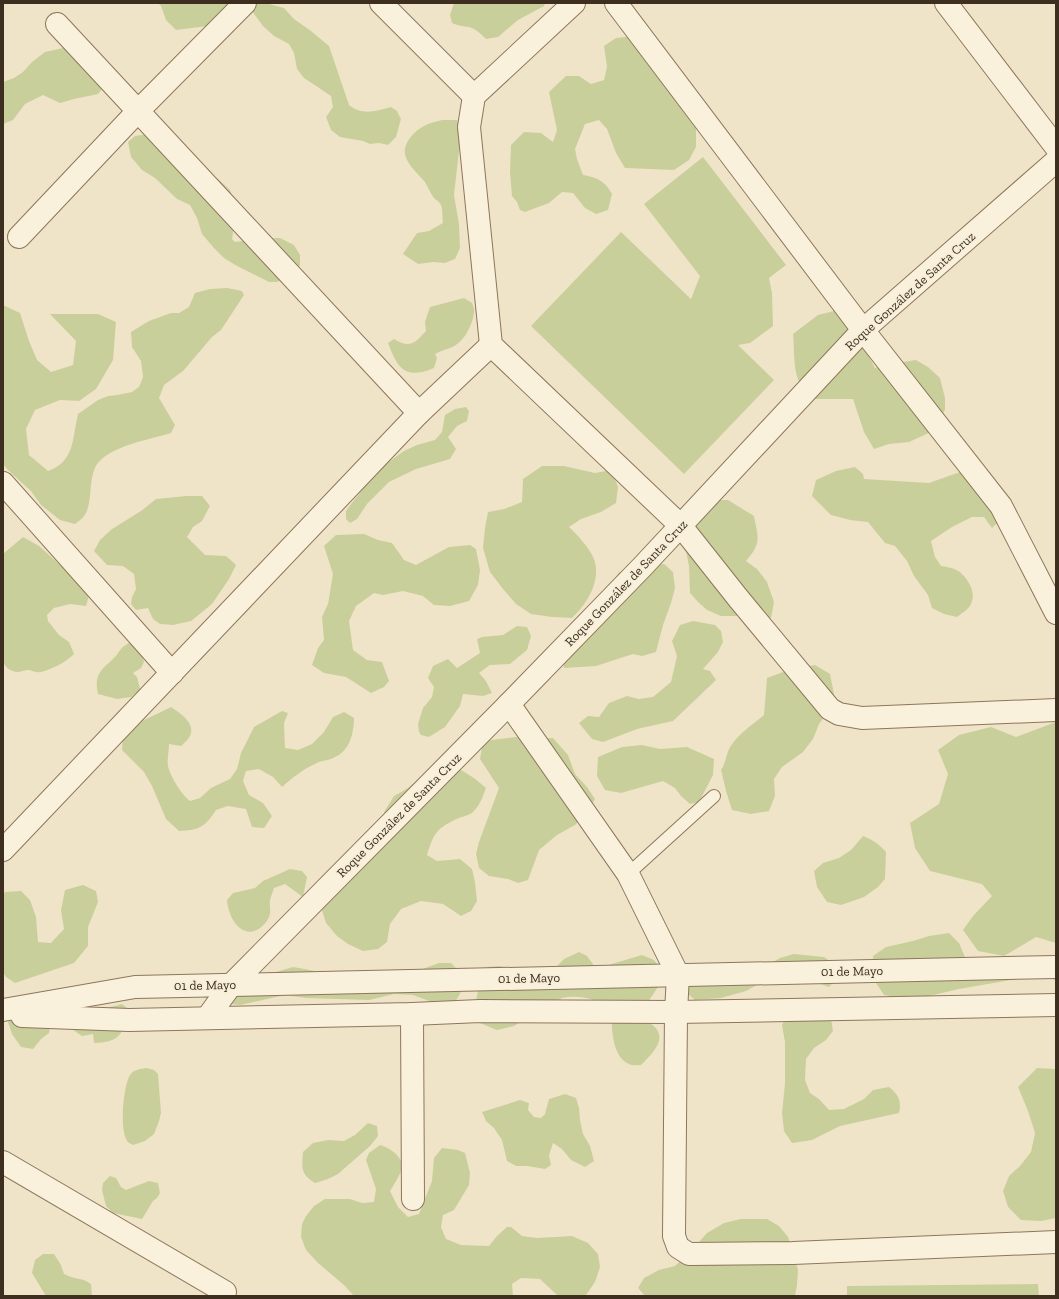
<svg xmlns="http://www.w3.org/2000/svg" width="1059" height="1299" font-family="'Zilla Slab',serif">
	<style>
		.green { fill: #c9cf9b }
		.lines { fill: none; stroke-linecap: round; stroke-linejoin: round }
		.service-casing { stroke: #8d765c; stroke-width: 14 }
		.minor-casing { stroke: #8d765c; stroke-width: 24 }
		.tertiary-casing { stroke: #8d765c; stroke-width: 24 }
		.service { stroke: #faf1dc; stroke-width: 12 }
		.minor { stroke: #faf1dc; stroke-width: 22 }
		.tertiary { stroke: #faf1dc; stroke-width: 22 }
		.labels { text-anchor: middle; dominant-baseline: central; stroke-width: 3.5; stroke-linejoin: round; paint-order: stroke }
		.street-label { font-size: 13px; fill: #3d2e20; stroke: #f7eed8 }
	</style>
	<rect width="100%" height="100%" fill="#f0e4c8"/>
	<g class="green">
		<path d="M158,3H244L208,26L176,30L166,20L161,6Z"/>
		<path d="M454,3H545L544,6L518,20L498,37L486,39C481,34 476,29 469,27C462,26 459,26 452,23L450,15Z"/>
		<path d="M256,4H269L284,8L294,19L311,31L329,46L349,105C363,116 375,111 391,107L397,111L401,119L396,137L388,145L379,143L370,144L363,141L340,137L331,130L326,117L333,107L331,96L304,78L297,69L294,53L289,44L274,36L263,26L249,7Z"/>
		<path d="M634,36L695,107L696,129V147L689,160L674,170L625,168L616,153L607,129L599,120L585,124L575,149L577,159L583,175C598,178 604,180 612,194L608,210L596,214L585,208L573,193L562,192L549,203L525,212L520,210L517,202L512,196L510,172L511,145L524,132L541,133L553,142L557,130L549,92L566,76H579L591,84L604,80L607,67L604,46L616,38Z"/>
		<path d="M63,48C75,52 78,54 81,67H95L106,84L98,94L74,99L60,103L43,95L25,104L13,120L3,124V82L14,78L23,72L32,62L45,52Z"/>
		<path d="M442,120H457L459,127V151L454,195L459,224L460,248L455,259L445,263L433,262L418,264L403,254L417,233L429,231L443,223C442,218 443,210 441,205C440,202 436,200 434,198C430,193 428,187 425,182C413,168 396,156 410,138C418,127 429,123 442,120Z"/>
		<path d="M148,134L206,177L218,179L230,190L234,202V227L232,239L235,242L263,238H280L294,245L300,255V265L292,276L277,282H269L237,266L224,258L214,248L202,234L197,218L190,205L177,199L155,178L142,170L131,157L128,142L135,136Z"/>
		<path d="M703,157L786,265L769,278L772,293L773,326L750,343L738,345L774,380L684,474L531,326L621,232L691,299L700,276L644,204Z"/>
		<path d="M227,288L242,291L244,295L221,330L212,337L183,371L164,385L159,398L175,425L171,433C149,440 113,445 98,463C87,477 94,503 84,516C82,519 77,522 75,524L60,520L41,505L31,491L9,471L3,464V305L20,313L29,341L37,360L51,372L73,365L76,341L50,314H98L116,322L113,360L96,389L79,401L60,400L35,410L26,429L29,455L48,471C75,461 72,439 78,414L98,400L108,396L117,395L132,392L139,387L143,377L141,361L132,347L131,332L149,321L171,313H179L189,307L195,293L210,289Z"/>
		<path d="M464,298L472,303C473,306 475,309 474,312C473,325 463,344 450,348C445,350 440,351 435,354L437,358L434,368C405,380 398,369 388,343L394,339C410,349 415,343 426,331L425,322L430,307Z"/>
		<path d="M846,308L867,318V353L875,368L890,364L916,360L928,367L940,378L945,398V410L931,432L909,442L889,444L874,449L864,432L853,399H815C811,396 806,393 803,389C792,372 795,353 793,334L818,315Z"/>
		<path d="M466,407L469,411L467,421L457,426L448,437L456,449L450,459L416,469L389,482L367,504L357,519L350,523L346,519V511L351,504L380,468L404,451L417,445L435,440L442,432L445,415L455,409Z"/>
		<path d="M542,466H564L595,473L611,470L618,487L616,503L601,512L581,519L569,527C577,534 593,552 595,562C600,583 587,604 572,618L552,617L531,614L516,604L503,589L490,572L483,548L485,528L488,512L504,509L522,502L523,479Z"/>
		<path d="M855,467L863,474L864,479L929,483L960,472L972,470L1004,516L992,528L984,517H972L952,527L931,541L935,557L941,566C955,568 961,570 969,583C972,588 974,595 972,601C971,608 962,613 957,617L944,614L932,608L928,595L914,576L907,561L895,546L885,543L868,522L850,520L831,515L812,496L816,480L836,471Z"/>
		<path d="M186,496H202L210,506L202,521L193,527L187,537L205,555L226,556L236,565L229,579L212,604L191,621L173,625L160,624L153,619L148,608L136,610L131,604L132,597L136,589L134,574L123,566L107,565L94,551L100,540L112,529L141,511L156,499Z"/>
		<path d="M702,500H728L754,516C758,538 762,542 746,561L757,569L767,582L774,602L771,618L754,623L740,616H721L707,610L698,602L690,593L689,566L681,526Z"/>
		<path d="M364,534L378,540L392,543L404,560L416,565L449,547L470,545L476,549L480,570L478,585L469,601L450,606L434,605L423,596L403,591L383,595L374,593L356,606L349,621L353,650L367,660L382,662L389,681L384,687L371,693L346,677L324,673L312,665L318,648L324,640L322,617L328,604L333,574L324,546L336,535Z"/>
		<path d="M23,537L39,546L90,592L86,606L70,604L54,608L47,615L48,621L59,635L69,642L74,654C66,662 53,669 41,672C37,673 33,671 29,670C25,670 21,672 17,672C3,670 0,658 4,646L3,644V554Z"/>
		<path d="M664,564L673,572L675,588L671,603L663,625L656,652L642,656L633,654L596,666L564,668L560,651L604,597L619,572L643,566Z"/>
		<path d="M693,621L715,625L721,631L723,642L718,652L703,669L710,671L716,680L673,721L637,729L603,742L592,739L579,723L588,716L599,717L609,703L627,696L639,699L653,697L671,682L677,656L672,641L680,625Z"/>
		<path d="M517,626L527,627L531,636L527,650L510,664L490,665L479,673L486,681L492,693L483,696L463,694L460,706L445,727L429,737L421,735L419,732L418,724L423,708L432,697L434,687L428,678L433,666L448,659L457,668L480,653L477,639L482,637L503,635Z"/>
		<path d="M131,642L142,654L144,662L141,668L133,673L137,677L140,689L131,697L117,699L98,694C94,675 100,671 113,659C116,656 118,653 121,649C123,646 127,644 131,642Z"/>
		<path d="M815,665L830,674L834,694L830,709L819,724L813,739L803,752L782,767L774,779L775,796L769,811L751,814L732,810L726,791L721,770C726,763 726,754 730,747C738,734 752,725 764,715L767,678L791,669Z"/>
		<path d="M171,707C180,713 196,723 190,736C188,740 184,743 181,746L169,744C169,751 167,759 168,766C170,776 182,795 190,801L200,798L211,788L230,779L237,769L241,753L254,727L282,711L288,713L284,723L285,748L298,750L312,744L324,732L333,717L344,712L354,718C354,732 350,751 335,757C329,761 321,760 315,764C302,770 292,778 282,787L273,777L259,769L246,771L243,781L249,795L263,803L272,816L264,828L252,827L246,809L228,806L216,810C205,827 200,830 179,831L166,819L152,786L144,772L122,750L123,736L136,724Z"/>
		<path d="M1056,722V943L1036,937L1004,956L978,951L963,930L973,916L992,896L982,884L930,871L915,848L910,823L939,804L948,774L938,750L959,735L991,727L1016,737Z"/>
		<path d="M524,736L534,739L553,738L568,755L575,774L587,787L595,799L589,810L575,825L557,835L539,850L528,880L518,883L508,879L489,876L479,868L476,854L479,842L499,788L480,759L483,741Z"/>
		<path d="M642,745L660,749L687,747L714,759L713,775L699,802L690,804L681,796L675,788L663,781L621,793L605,790L597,776L598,757L622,747Z"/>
		<path d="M461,770L474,778L486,788C483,796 480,805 473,812C470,815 464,816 459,818C437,828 434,832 427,855L437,861L460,859L472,869L475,882L477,901L471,911L461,916L443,904L421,901L401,909L390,924L387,942L378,949L363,951L348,944L337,936L326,923L321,907L388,830L384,812L394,796L408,788L421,777L442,772Z"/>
		<path d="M863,836C873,840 879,844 886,852L885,879L878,887L864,897L841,905L827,902L817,887L814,871L823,863L839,858L851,850Z"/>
		<path d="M290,869L302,871L307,877L303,897L285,884L274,888C273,892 271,896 270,900C269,907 272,913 268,919C266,923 261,928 257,930C239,938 228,915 227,900L233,893L255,888L263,881Z"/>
		<path d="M83,885L96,891L98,902L88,927V946L74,963L15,983L6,977L3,972V896L5,892L21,891L30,900L36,917L38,942L51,943L64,929L61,910L65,890Z"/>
		<path d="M949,933L959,943L965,957L980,969L1056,963V980L1033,976L959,989L929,996L908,999L884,995L874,980L873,956L886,947L913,941L929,936Z"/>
		<path d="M579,952L587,956L595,967L605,966L642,955L654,960L659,967L662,981L646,1005L643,1019C672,1033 657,1049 641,1065C638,1065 632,1066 629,1064C611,1057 611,1023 612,1007C597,1000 579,994 562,998L514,1026L497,1030L480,1023L475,1005L479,986L487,967L498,966L512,968H555L564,959Z"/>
		<path d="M794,954L824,957L830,961L836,979L829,987L803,978L762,982L746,991L721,998L695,1000L681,988L719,970L746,962H773L780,958Z"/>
		<path d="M439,963H451L459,971L462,990L454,1004H437L413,995L394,994L369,1000L306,998L285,995L240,1005L218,1003L203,997L206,985L269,974L293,967L305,969L328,974H409Z"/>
		<path d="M122,1004L128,1009C123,1034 121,1042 94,1043L93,1034L82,1036L73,1030L69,1017L100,1012L110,1007Z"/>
		<path d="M789,1010L831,1019L833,1031L826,1040L814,1048L806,1059L805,1080L810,1093L819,1099L829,1110L844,1109L864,1099L873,1090L889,1087C898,1094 902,1101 899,1113L840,1126L812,1140L792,1143L784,1131L782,1113L785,1083V1042L782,1025Z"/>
		<path d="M12,1013L50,1027L49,1033L41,1039L33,1049L21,1047L12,1034L8,1022Z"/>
		<path d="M147,1068L154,1070L158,1074L161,1113L159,1121L154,1134L145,1141L133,1145C131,1144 129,1143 128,1142C119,1132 123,1086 130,1075C134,1069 141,1069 147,1068Z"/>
		<path d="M1037,1068L1056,1069V1218L1041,1221L1021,1220L1008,1207L1003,1191L1009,1176L1020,1166L1031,1152L1035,1133L1028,1111L1018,1087Z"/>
		<path d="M565,1094L576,1098L579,1108L580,1120L583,1134L590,1146L594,1161L585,1167L571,1160L562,1149L553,1143L549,1155L551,1165L545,1169L527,1166H516L507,1161L502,1140L494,1128L486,1121L482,1112L520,1100L529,1103L528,1110L534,1117L541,1118L545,1114L549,1099Z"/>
		<path d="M368,1123L377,1126L378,1136L370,1146L338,1174L328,1179L315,1183C300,1174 302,1167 303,1152L313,1143L328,1140L344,1141L355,1135Z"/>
		<path d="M380,1145C390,1148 403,1156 402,1168C401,1174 393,1186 390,1191L398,1207L408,1217L419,1214L432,1181L434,1158L442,1148L458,1150L465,1153L470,1173L469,1185L454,1210L443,1215L441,1227L446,1239L461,1245L489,1246L497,1236L507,1227H511L522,1236L537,1238L572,1236L588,1243L598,1254L600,1267L595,1282L586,1295H557L540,1279L521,1278L512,1284L513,1296H354L344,1285L318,1263L306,1250L301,1237L302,1224L306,1216L314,1206L325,1199H350L362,1203L374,1202L376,1189L366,1160L369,1153Z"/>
		<path d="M110,1176L116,1178L121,1187L126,1190L149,1181L158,1183L160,1193L157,1198L153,1201L142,1219L113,1213L106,1206L102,1190L103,1183Z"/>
		<path d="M741,1219H767L779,1226L788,1237L798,1270L797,1285L795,1296H645L638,1288L644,1278L659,1270L675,1266L689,1253L707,1233L724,1223Z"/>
		<path d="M43,1254H54L61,1265L64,1274C75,1280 81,1277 91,1284L92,1296H46L32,1273L35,1260Z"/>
		<path d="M1038,1284L1039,1296H847V1286Z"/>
	</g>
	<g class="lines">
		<defs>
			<path id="service" d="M628,874L714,796"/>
			<g id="minor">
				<path d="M381,3L474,96"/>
				<path d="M574,3L474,96L469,127L491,345L681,526L738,598L830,709L839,714L862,718L1056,710"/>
				<path d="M616,3L863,330L1001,506L1056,613"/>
				<path d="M946,3L1056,147"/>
				<path d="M57,24L419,413"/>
				<path d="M19,237L138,111L245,3"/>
				<path d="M3,483L172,673"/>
				<path d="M509,704L628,874L678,975L676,1012L674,1236L678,1247L689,1254L793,1253L1056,1242"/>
				<path d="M3,850L419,413L491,345"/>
				<path d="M412,1014L413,1199"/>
				<path d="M207,1018L231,985L509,704L643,566L863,330L1056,161"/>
				<path d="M3,1162L225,1292"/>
			</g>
			<g id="tertiary">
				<path d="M3,1010L135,987L1056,967"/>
				<path d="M22,1016L129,1020L412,1014L480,1011L676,1012L1056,1005"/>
			</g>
		</defs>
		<use href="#service" class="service-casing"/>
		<use href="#minor" class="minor-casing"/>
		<use href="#tertiary" class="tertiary-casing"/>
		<use href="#service" class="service"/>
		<use href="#minor" class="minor"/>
		<use href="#tertiary" class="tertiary"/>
	</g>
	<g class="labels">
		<g class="street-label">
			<text transform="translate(910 291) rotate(-42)">Roque González de Santa Cruz</text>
			<text transform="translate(626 583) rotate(-46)">Roque González de Santa Cruz</text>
			<text transform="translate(399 815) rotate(-45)">Roque González de Santa Cruz</text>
			<text transform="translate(852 971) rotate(-1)">01 de Mayo</text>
			<text transform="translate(529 978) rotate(-1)">01 de Mayo</text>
			<text transform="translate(205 985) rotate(-1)">01 de Mayo</text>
		</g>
	</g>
	<rect width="1059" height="1299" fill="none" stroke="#3d2e20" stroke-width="8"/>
</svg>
